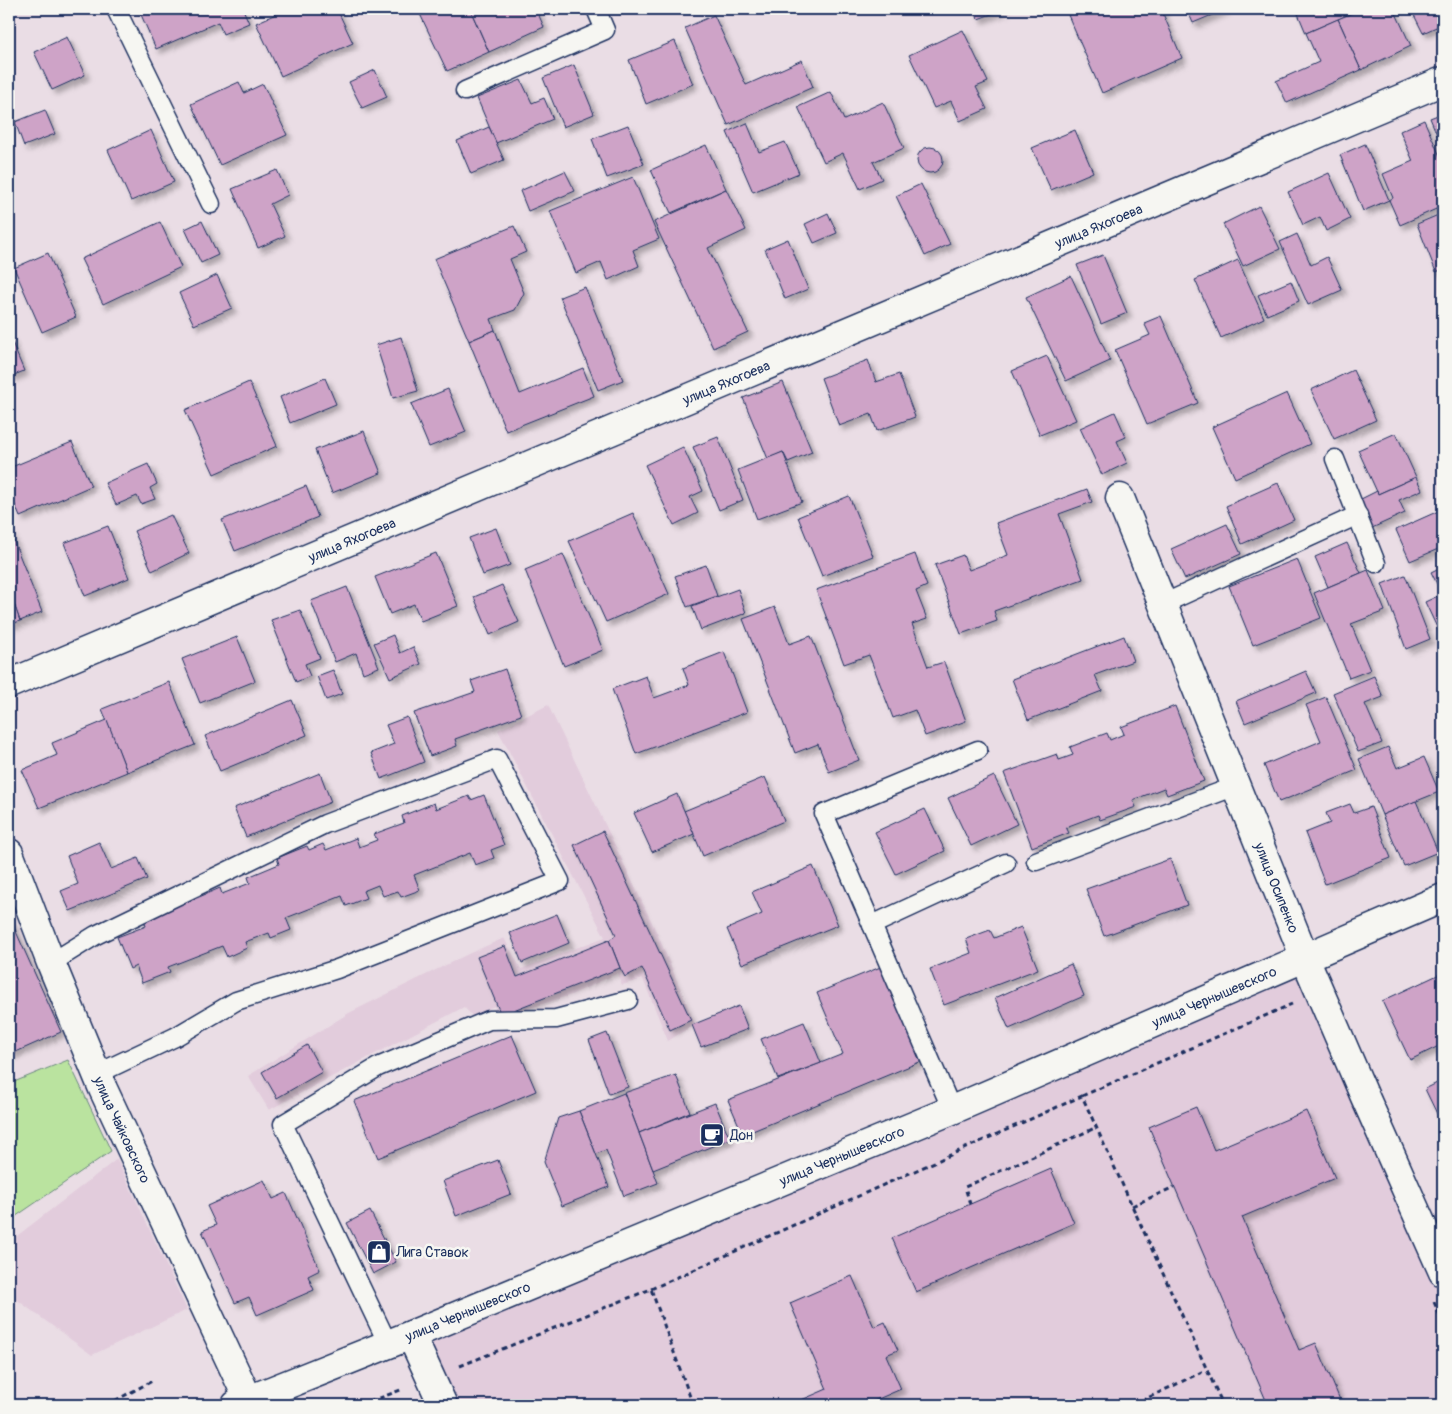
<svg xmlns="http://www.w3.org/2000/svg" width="1452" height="1414" font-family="Pangolin,sans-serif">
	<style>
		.built { fill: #e2ccdc }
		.green { fill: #bae39f; stroke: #6a897e }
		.building { fill: #cea3c7; stroke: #1b2f5e; filter: url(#shadow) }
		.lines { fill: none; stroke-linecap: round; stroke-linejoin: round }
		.service-casing { stroke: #1b2f5e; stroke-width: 21 }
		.minor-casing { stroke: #1b2f5e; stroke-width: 31 }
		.tertiary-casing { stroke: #1b2f5e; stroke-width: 31 }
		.path { stroke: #1b2f5e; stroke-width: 3; stroke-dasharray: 5 4; stroke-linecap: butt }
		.service { stroke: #f6f6f2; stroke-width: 18 }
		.minor { stroke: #f6f6f2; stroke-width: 28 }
		.tertiary { stroke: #f6f6f2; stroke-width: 28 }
		.labels { text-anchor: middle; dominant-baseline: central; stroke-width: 5; stroke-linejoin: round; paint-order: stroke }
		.street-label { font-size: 14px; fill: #1b2f5e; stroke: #f6f6f2 }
		.poi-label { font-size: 14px; fill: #1b2f5e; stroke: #f6f6f2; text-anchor: start }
	</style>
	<defs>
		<filter id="shadow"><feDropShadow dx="4.5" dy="4.5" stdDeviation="2.5" flood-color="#0004"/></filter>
	</defs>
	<rect width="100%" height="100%" fill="#eadde5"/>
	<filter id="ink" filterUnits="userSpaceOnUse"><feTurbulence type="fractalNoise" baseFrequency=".02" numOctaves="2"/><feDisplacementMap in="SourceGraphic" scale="10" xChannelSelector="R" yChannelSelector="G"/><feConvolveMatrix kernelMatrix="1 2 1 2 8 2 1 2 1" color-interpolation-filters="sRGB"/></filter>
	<g filter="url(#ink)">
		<g class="built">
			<path d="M548,705L658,935L695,1024L668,1041L643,979L622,985L618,973L571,995L499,1018L494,1006L473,1017L464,1007L269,1110L248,1076L349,1013L466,955L504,938L521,969L605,937L498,730Z"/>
			<path d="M1305,958L1443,1272V1405H443L411,1335Z"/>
			<path d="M117,1159L187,1310L92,1355L9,1294V1242Z"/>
		</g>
		<path class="green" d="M68,1060L111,1151L9,1221V1084Z"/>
		<g class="building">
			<path d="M142,9H243L249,23L223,34L218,22L156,49L139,10Z"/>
			<path d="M287,9H337L353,43L281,76L256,23Z"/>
			<path d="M431,9H470L489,52L447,71L420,14Z"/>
			<path d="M470,9H536L544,27L489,52Z"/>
			<path d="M974,9H1005L978,19Z"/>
			<path d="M1082,9H1161L1182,58L1102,93L1068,15Z"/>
			<path d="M1187,9H1226L1193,23Z"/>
			<path d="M1296,9H1362L1306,33Z"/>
			<path d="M1362,9H1394L1411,46L1361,70L1338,19Z"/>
			<path d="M1411,9H1443V24L1423,33Z"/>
			<path d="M714,15L746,85L802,60L813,87L728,125L685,28Z"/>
			<path d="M1338,19L1361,70L1287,103L1276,81L1319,62L1306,33Z"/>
			<path d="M963,30L988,82L976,87L987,109L960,121L951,101L934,108L909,55Z"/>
			<path d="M67,37L85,75L52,90L34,52Z"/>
			<path d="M675,41L693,84L646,104L629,60Z"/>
			<path d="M574,65L594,114L563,127L543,78Z"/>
			<path d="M375,70L387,97L362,108L349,82Z"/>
			<path d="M521,80L532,103L544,98L553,119L496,143L477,98Z"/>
			<path d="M239,82L244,93L263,84L287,135L220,165L191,104Z"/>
			<path d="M831,92L844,120L883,102L904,148L873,162L882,179L860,189L843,153L824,162L798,107Z"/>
			<path d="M45,110L55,134L24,146L15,122Z"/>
			<path d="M1443,113V149L1430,118Z"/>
			<path d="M1424,120L1443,163V206L1400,225L1389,200L1393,198L1383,174L1413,161L1400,131Z"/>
			<path d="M747,123L759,152L785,142L799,173L753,192L727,132Z"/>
			<path d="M628,125L644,164L607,178L592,139Z"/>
			<path d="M489,127L504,160L471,174L457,141Z"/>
			<path d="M151,130L174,182L131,201L108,150Z"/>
			<path d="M1075,130L1093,172L1051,190L1032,148Z"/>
			<path d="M1365,144L1389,200L1363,211L1340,155Z"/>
			<path d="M706,145L726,189L671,213L651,170Z"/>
			<circle cx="930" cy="160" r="13"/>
			<path d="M277,170L288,195L270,204L285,236L258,248L232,189Z"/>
			<path d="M565,171L575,191L528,211L520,191Z"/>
			<path d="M1329,173L1350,219L1326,231L1320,217L1303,225L1288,192Z"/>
			<path d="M633,177L659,239L633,250L639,266L608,280L601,262L576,273L550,211Z"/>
			<path d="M921,184L950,244L925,256L896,196Z"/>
			<path d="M726,189L746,230L708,248L748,332L713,348L654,222Z"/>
			<path d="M1259,206L1280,249L1243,266L1223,224Z"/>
			<path d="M828,213L837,233L814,243L805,224Z"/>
			<path d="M1443,213V269L1436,272L1417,224Z"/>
			<path d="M202,221L218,255L201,263L185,229Z"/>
			<path d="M160,222L181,267L103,304L81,259Z"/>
			<path d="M514,226L526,252L510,259L524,293L515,310L491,319L495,330L469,341L434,259Z"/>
			<path d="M1297,234L1311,265L1327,257L1342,290L1308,305L1280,242Z"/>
			<path d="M788,239L808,289L785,299L765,249Z"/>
			<path d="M48,253L76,317L42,332L14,268Z"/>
			<path d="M1103,255L1127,313L1101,324L1077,265Z"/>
			<path d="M1238,260L1264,318L1221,338L1195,280Z"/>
			<path d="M217,275L232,308L194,325L179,293Z"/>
			<path d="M1071,276L1110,361L1066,381L1026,297Z"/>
			<path d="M1291,281L1299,301L1267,315L1258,295Z"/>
			<path d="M585,287L623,380L598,390L560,297Z"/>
			<path d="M1161,316L1198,403L1147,424L1115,350L1150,335L1144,323Z"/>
			<path d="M495,330L520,394L583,368L594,396L506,431L469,341Z"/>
			<path d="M9,335L24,371L9,377Z"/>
			<path d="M401,337L418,391L393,398L376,345Z"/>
			<path d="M1047,356L1076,420L1040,435L1012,371Z"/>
			<path d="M868,360L876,382L899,374L915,417L877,431L871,414L839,426L821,378Z"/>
			<path d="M1353,370L1376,420L1334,439L1311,390Z"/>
			<path d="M325,378L336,404L290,423L280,397Z"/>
			<path d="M249,382L277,446L214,474L185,410Z"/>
			<path d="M783,382L812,452L788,462L783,452L768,459L743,398Z"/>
			<path d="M448,389L466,432L429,447L411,404Z"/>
			<path d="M1287,393L1310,444L1235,478L1212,427Z"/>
			<path d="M1115,412L1126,437L1117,441L1127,463L1102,475L1080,428Z"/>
			<path d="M364,431L381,473L332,493L315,450Z"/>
			<path d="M1396,433L1416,477L1378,494L1358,450Z"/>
			<path d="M718,437L743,500L719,510L693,447Z"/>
			<path d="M72,442L91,486L20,517L9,490V468Z"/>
			<path d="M683,447L703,491L690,497L698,513L674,525L645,465Z"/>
			<path d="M783,452L802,502L757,519L738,470Z"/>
			<path d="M148,464L157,484L150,488L155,499L141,504L137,496L116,505L105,483Z"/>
			<path d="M1416,477L1422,490L1399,500L1405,513L1372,528L1359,500L1377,491L1378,494Z"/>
			<path d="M1278,483L1294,520L1242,544L1226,506Z"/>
			<path d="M306,486L318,517L235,551L222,520Z"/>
			<path d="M1087,489L1092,502L1059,514L1083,579L994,611L997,621L961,634L935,565L963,555L969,570L1008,555L996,523Z"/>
			<path d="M849,496L873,556L822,576L798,517Z"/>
			<path d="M1443,509V547L1410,561L1396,530Z"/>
			<path d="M633,513L669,594L606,622L569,541Z"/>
			<path d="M171,515L189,553L152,571L134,531Z"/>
			<path d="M1227,524L1241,554L1185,579L1171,549Z"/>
			<path d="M108,526L129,578L85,596L64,543Z"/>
			<path d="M496,528L510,565L483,575L469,538Z"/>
			<path d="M9,529L42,612L20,621L9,590Z"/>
			<path d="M1347,543L1361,573L1328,587L1315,557Z"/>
			<path d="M436,553L458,606L421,621L414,604L390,614L375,577Z"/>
			<path d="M563,554L603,650L564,666L525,570Z"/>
			<path d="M915,554L927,586L916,591L927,619L912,624L928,667L944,662L966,721L925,736L915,710L893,718L869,655L844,664L816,590Z"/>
			<path d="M1297,559L1321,618L1253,645L1229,586Z"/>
			<path d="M706,565L717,596L687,607L675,576Z"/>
			<path d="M1443,566V635L1441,636L1425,602L1442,594L1431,572Z"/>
			<path d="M1368,570L1385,611L1351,624L1370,670L1349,678L1314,593Z"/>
			<path d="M1405,575L1430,639L1406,649L1382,584Z"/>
			<path d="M502,585L519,622L490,635L474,597Z"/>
			<path d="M347,587L379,667L363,673L356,653L335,662L311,601Z"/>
			<path d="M738,589L746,613L701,630L692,606Z"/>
			<path d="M9,590L20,621L9,625Z"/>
			<path d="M775,607L789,644L811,636L859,760L829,772L818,744L795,753L743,619Z"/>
			<path d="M300,610L320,658L305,664L310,676L296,682L271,620Z"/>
			<path d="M393,635L400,653L413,647L421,664L390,678L374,643Z"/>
			<path d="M1124,636L1133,661L1095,675L1102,691L1028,720L1012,679Z"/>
			<path d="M237,637L255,681L200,703L182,659Z"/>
			<path d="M724,652L747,712L636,754L612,689L646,676L654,698L689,685L683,668Z"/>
			<path d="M505,669L521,715L455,739L457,746L430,756L414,713L475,692L471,681Z"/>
			<path d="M333,670L342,694L326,700L317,676Z"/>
			<path d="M1306,671L1316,693L1245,723L1236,701Z"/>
			<path d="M1374,676L1383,697L1365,704L1382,743L1358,752L1333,693Z"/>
			<path d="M169,682L195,745L127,772L102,709Z"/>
			<path d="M1326,697L1357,770L1279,802L1264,765L1321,741L1306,705Z"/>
			<path d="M292,700L307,735L220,771L205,736Z"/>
			<path d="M1175,706L1204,781L1167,795L1164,788L1133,800L1136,807L1100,820L1098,815L1066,827L1069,833L1032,847L1004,773L1057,754L1059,760L1073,755L1070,747L1107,733L1110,740L1124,734L1121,727Z"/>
			<path d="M407,717L424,762L381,779L371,753L394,744L386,725Z"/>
			<path d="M107,720L127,772L39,808L22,770L57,755L52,743Z"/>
			<path d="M1388,747L1397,768L1424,757L1439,792L1382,815L1359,759Z"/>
			<path d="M320,773L331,802L246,837L234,808Z"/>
			<path d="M994,776L1017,824L971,846L948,798Z"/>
			<path d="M765,777L784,821L703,856L684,811Z"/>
			<path d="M677,794L694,834L652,852L634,813Z"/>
			<path d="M484,795L504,845L491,850L494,858L475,865L470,853L414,875L420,890L401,897L398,891L383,896L378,885L363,891L366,898L346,906L342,896L286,918L291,930L271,938L269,933L245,942L247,948L227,957L222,946L168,967L170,972L142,983L136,966L130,969L117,937L146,926L144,921L161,914L159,906L190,894L192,900L220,888L222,894L250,883L248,877L279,864L277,858L307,846L309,850L323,844L326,850L356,838L359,847L377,840L374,834L404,823L402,816L434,803L436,809L469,796L471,800Z"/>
			<path d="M1416,801L1438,852L1404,866L1382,815Z"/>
			<path d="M1350,804L1354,813L1371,807L1391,858L1325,884L1305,833L1330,823L1326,813Z"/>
			<path d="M925,809L945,851L896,874L875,832Z"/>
			<path d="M603,831L691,1020L670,1030L642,968L625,977L620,968L609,940L616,935L574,845Z"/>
			<path d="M99,842L111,869L138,858L147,879L70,911L61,891L78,884L67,856Z"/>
			<path d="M1170,859L1187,905L1104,936L1086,889Z"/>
			<path d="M813,866L838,925L742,964L727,929L762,914L752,892Z"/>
			<path d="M557,914L569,943L522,963L510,933Z"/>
			<path d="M9,916L61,1032L9,1055Z"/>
			<path d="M1021,927L1038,969L944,1005L930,969L971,953L966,939L990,930L994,938Z"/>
			<path d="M609,940L620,968L501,1015L477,957L505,946L517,977Z"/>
			<path d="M1071,964L1084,996L1009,1029L995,998Z"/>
			<path d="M883,966L922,1061L743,1135L728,1100L843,1054L817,993Z"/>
			<path d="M1442,973L1443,976V1044L1410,1060L1382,1001Z"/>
			<path d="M739,1006L748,1029L701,1047L692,1025Z"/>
			<path d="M804,1022L821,1063L778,1079L761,1039Z"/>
			<path d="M607,1033L628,1087L609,1094L589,1040Z"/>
			<path d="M512,1035L536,1091L378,1158L354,1101Z"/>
			<path d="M307,1045L322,1072L277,1098L262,1072Z"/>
			<path d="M676,1075L690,1112L639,1133L624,1093Z"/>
			<path d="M1443,1080V1121L1441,1122L1425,1089Z"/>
			<path d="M624,1093L658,1183L624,1196L606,1150L596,1154L579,1111Z"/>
			<path d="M715,1103L730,1139L653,1170L639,1133Z"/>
			<path d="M1196,1107L1214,1150L1306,1111L1335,1178L1242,1217L1299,1350L1316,1343L1340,1400L1327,1405H1268L1149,1127Z"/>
			<path d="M579,1111L609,1187L562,1206L544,1162L558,1118Z"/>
			<path d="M498,1160L511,1194L456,1216L443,1181Z"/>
			<path d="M1051,1169L1074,1223L916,1292L892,1238Z"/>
			<path d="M264,1180L273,1199L286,1193L320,1270L308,1276L314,1290L257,1315L249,1297L235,1303L202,1231L216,1225L207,1206Z"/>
			<path d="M370,1211L396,1262L373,1274L347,1223Z"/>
			<path d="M852,1276L874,1327L885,1322L898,1350L886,1355L901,1389L869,1403L870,1405H790L827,1389L790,1303Z"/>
		</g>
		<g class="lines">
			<defs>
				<g id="service">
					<path d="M116,9L211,204"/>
					<path d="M465,91L605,30L596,9"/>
					<path d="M1335,459L1376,563"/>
					<path d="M1163,604L1358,515"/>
					<path d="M1036,861L1236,786"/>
					<path d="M872,925L1006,863"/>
					<path d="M51,963L96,935L325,824L497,759L560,881L337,969L236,1001L175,1037L97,1074"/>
					<path d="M952,1110L824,814L978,750"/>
					<path d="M388,1344L283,1124L378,1067L489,1020L556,1019L628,1000"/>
				</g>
				<g id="minor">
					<path id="s1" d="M1120,498L1305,958L1365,1097L1443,1272"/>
					<path id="s2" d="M9,684L1443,81"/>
					<path id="s3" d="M9,853L51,963L103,1089L249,1401"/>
					<path d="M411,1335L443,1405"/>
				</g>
				<g id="tertiary">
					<path id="s4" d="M236,1405L411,1335L952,1110L1443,898"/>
				</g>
			</defs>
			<use href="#service" class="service-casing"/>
			<use href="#minor" class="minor-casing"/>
			<use href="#tertiary" class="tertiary-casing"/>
			<g class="path">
				<path d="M1082,1096L1292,1004"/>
				<path d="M970,1204L965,1187L1097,1127"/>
				<path d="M1132,1206L1174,1187"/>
				<path d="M651,1289L1082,1096L1223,1405"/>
				<path d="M1434,1302L1443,1322"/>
				<path d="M460,1366L651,1289L693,1405"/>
				<path d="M107,1405L154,1380"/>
				<path d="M362,1405L403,1389"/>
				<path d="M1133,1405L1206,1370"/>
			</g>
			<use href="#service" class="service"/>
			<use href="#minor" class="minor"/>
			<use href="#tertiary" class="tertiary"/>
		</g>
	</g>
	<defs>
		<symbol id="cafe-square" viewBox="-11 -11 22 22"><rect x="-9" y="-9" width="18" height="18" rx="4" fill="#1b2f5e" stroke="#f6f6f2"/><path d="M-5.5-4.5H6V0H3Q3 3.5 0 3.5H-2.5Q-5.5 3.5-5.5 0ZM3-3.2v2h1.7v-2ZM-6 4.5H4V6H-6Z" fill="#fff"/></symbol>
		<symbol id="shop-square" viewBox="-11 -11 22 22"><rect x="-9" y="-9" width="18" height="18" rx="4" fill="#1b2f5e" stroke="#f6f6f2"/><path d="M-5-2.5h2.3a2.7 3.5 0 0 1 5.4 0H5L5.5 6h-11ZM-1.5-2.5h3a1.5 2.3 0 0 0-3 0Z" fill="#fff"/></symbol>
	</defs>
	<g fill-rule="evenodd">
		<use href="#cafe-square" x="698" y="1121" width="28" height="28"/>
		<use href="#shop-square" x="365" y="1238" width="28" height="28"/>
	</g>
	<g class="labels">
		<g class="street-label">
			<text stroke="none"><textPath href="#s2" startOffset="1182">улица Яхогоева</textPath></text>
			<text stroke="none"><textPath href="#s2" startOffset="778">улица Яхогоева</textPath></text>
			<text stroke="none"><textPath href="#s2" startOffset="372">улица Яхогоева</textPath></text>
			<text stroke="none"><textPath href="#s1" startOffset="420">улица Осипенко</textPath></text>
			<text stroke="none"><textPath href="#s4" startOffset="1060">улица Чернышевского</textPath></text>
			<text stroke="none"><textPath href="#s3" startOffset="299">улица Чайковского</textPath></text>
			<text stroke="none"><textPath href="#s4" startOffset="655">улица Чернышевского</textPath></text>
			<text stroke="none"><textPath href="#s4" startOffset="250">улица Чернышевского</textPath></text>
		</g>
		<g class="poi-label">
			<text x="730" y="1135">Дон</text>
			<text x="396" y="1252">Лига Ставок</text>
		</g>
	</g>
	<rect width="1452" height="1414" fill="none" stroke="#f6f6f2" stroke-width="30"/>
	<rect x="15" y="15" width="1422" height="1384" fill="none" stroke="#1b2f5e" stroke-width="2" filter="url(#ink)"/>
</svg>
